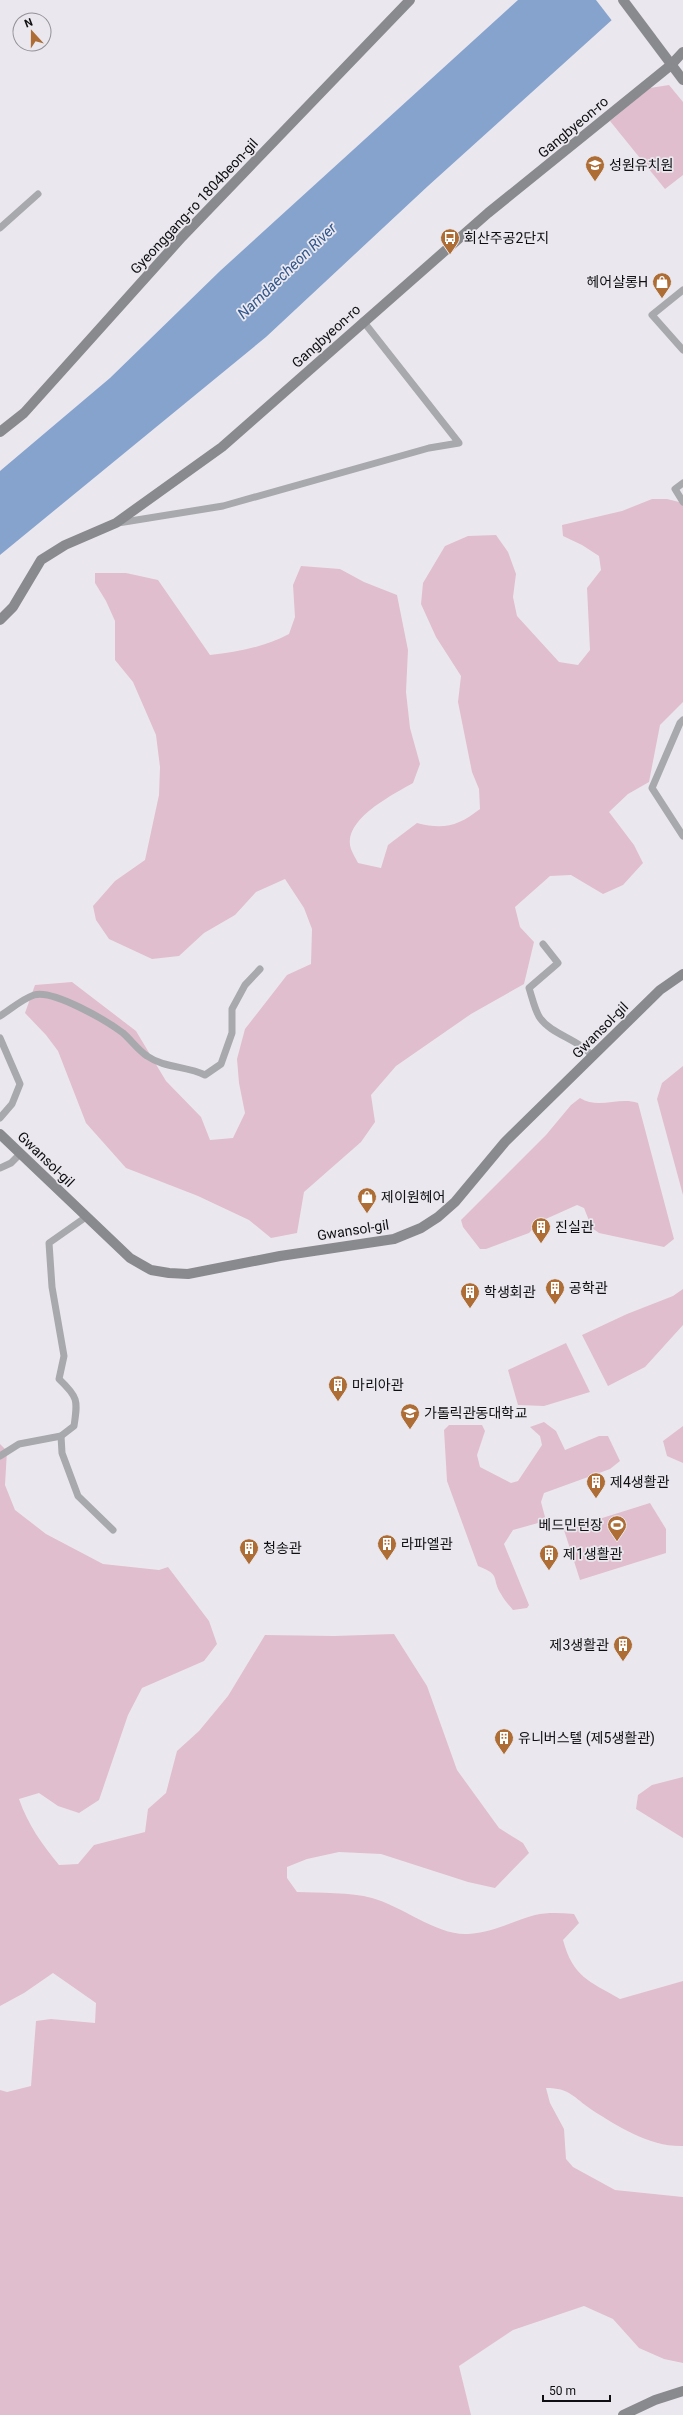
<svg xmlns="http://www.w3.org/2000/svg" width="683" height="2415" font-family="Roboto,'Noto Sans KR',sans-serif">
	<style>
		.green { fill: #e1becd }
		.water { fill: #86a3ce }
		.pier { fill: #eae8ee }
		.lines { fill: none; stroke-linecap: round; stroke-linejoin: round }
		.street { stroke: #a8a9ac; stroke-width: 7 }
		.secondary { stroke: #898a8e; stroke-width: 10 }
		.labels { text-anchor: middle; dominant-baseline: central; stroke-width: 3.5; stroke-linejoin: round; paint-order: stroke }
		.street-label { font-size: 14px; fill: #0f0f11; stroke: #eae8ee }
		.poi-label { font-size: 14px; fill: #0f0f11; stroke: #eae8ee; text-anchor: start }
		.water-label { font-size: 15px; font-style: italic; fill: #30568d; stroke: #eae8ee }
	</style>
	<rect width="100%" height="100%" fill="#eae8ee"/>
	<g class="green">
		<path d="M669,85L683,102V175L665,189L610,121L650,88Z"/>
		<path d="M652,499H667L683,503V702L660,725L649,782L628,794L609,812L634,845L643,863L623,885L603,894L571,875L550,876L515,907L520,927L534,942L524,984L471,1014L396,1066L371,1095L375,1122L361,1142L304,1192L297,1233L271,1238L249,1220L198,1196L126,1168L86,1123L58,1051L46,1035L25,1013L35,985L72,982L136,1031L166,1081L201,1117L210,1140L233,1138L245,1113L239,1083L237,1059L245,1029L287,975L311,964L312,929L304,908L285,879L256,892L235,915L204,933L179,956L152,959L109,939L96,920L93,906L115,881L145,860L159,795L160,767L156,735L133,682L115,660V621L106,601L95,583V573H126L158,580L210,655C238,652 264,647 289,634L295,617L293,585L301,566L340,569L364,582L397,595L408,650L406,692L410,728L420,764L413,783C394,794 341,820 351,849C353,854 356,859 358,863L381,868L388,845L417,823C444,830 458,826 480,809L479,789L472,772L458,702L461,676L436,637L421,604L423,583L445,546L468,536L496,535L508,552L516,574L513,597L517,616L559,662L578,665L590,650L587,588L601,570L599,556L582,545L563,536L562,525L622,511Z"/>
		<path d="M683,1066V1195L657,1099L662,1083Z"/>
		<path d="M580,1098C599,1110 619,1096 638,1103L674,1239L664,1247L599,1233L592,1228L584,1208L577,1205L539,1222L529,1233L486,1249H480L463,1227L461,1220L546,1135L571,1105Z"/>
		<path d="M683,1289V1325L645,1367L608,1386L582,1335L627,1314L673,1296Z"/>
		<path d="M566,1343L590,1392L544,1406L518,1405L508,1370Z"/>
		<path d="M544,1422L556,1431L565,1450L599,1436H608L620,1461L610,1469L544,1493L541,1502L545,1517L538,1523L513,1530L504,1544L529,1605L527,1608L513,1610C509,1605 504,1600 501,1594C491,1579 502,1575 478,1566L447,1481L444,1430L449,1425H482L485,1431L477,1455L480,1467L511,1483L518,1481L542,1445L540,1436L530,1427Z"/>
		<path d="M683,1426V1463L667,1456L663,1441Z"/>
		<path d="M0,1444L7,1451L5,1485L15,1510L46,1534L103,1564L159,1570L168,1567L209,1621L217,1644L204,1661L142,1688L128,1715L99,1800L79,1813L58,1806L39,1793L19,1799C28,1825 42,1844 59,1865L78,1864L94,1845L145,1832L148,1809L166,1793L177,1751L199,1731L228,1696L265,1635L334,1636L394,1634L427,1686L457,1770L499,1828L523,1843L529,1853L495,1888L468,1882L381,1854L339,1852L307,1859L287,1867V1878L297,1892C319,1893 351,1892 372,1898C402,1906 438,1936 468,1934C491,1933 513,1921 535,1915C548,1912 561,1913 574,1914L579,1923L563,1940C573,1977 589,1981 620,1999L683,1981V2146C650,2147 619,2127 592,2110C573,2097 570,2088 546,2088L550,2103L564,2129L566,2159L573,2167L615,2190L683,2197V2363L664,2359L639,2348L613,2319L584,2306L513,2330L459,2366L471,2415H0V2090L7,2092L31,2086L36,2021L51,2019L95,2023L96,2003L53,1973L24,1993L0,2006Z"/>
		<path d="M650,1503L666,1529V1553L580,1580L564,1530Z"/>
		<path d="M683,1777V1838L636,1809L638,1795L652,1785Z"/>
	</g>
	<path class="water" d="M518,0H634L428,186L266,337L0,555V471L110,378L220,271Z"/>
	<path class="pier" d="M596,0H636L613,22Z"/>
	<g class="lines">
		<g class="street">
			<path d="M0,228L38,194"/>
			<path d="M683,290L652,315L683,350"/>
			<path d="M683,483L675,489L683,502"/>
			<path d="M118,523L223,506L429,448L459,443L363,321"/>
			<path d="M683,720L680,723L652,788L683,836"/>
			<path d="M543,944L558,963L529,988C532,997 535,1011 540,1018C552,1035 579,1039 593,1057"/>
			<path d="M0,1016C10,1010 22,999 34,995C53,989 107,1021 123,1033C131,1040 138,1050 147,1056C164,1068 187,1066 205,1075L221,1064L232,1033V1009L245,985L260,969"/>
			<path d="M0,1038L20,1084L12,1104L0,1118"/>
			<path d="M0,1168L11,1163L20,1154"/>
			<path d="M86,1217L49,1243L52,1287L64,1356L59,1379C78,1397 78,1400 74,1426L61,1436L62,1453L78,1496L113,1530"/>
			<path d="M0,1456L19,1444L61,1436"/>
		</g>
		<g class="secondary">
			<path d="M623,0L683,80"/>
			<path d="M0,432L24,413L182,237L410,0"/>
			<path d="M0,620L13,607L41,560L65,545L116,523L222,447L488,213L671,65L683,52"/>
			<path d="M0,1134L130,1258L151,1270L169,1273L188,1274L280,1256L394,1239L421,1228L438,1217L455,1202L505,1142L660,990L683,974"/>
			<path d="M623,2415L655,2400L683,2391"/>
		</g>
	</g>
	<defs>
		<symbol id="school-pin" viewBox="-11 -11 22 30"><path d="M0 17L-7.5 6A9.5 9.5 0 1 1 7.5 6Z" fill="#ad6d35" stroke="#eae8ee"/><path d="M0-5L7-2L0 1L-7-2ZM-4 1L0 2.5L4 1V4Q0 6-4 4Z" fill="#fff"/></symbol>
		<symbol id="bus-pin" viewBox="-11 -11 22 30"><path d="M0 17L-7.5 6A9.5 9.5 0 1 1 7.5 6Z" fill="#ad6d35" stroke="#eae8ee"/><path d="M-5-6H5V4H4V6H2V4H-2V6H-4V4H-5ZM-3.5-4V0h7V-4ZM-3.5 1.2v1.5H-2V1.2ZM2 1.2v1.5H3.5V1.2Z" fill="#fff"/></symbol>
		<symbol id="shop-pin" viewBox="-11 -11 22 30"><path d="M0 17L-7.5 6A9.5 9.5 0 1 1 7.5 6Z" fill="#ad6d35" stroke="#eae8ee"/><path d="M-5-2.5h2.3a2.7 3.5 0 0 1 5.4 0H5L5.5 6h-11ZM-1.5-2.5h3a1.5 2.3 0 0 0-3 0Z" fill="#fff"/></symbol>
		<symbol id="building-pin" viewBox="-11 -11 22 30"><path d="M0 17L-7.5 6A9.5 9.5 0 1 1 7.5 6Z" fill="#ad6d35" stroke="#eae8ee"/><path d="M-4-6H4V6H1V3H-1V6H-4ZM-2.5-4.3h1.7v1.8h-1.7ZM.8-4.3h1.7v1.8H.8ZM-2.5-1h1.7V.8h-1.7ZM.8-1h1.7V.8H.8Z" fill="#fff"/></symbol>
		<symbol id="university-pin" viewBox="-11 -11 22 30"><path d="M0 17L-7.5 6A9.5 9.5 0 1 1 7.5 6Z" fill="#ad6d35" stroke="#eae8ee"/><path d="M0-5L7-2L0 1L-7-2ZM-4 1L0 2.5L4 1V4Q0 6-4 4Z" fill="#fff"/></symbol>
		<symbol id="stadium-pin" viewBox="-11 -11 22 30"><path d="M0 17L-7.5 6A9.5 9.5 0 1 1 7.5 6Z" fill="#ad6d35" stroke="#eae8ee"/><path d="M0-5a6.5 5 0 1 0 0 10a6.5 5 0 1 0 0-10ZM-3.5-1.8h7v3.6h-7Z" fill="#fff"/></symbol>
	</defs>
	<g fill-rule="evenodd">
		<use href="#school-pin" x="584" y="154" width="22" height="30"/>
		<use href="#bus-pin" x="439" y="227" width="22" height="30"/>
		<use href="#shop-pin" x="651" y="271" width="22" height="30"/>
		<use href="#shop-pin" x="356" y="1186" width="22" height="30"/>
		<use href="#building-pin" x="530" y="1216" width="22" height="30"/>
		<use href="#building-pin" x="544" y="1277" width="22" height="30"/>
		<use href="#building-pin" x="459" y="1281" width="22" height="30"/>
		<use href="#building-pin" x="327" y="1374" width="22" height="30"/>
		<use href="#university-pin" x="399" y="1402" width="22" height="30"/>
		<use href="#building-pin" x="585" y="1471" width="22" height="30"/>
		<use href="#stadium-pin" x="606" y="1514" width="22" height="30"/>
		<use href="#building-pin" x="376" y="1533" width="22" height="30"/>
		<use href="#building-pin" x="238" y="1537" width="22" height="30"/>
		<use href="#building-pin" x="538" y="1543" width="22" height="30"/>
		<use href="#building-pin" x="612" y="1634" width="22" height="30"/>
		<use href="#building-pin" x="493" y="1727" width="22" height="30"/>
	</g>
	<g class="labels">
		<g class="street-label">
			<text transform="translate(573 127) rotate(-40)">Gangbyeon-ro</text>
			<text transform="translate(194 206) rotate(-47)">Gyeonggang-ro 1804beon-gil</text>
			<text transform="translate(326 336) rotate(-42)">Gangbyeon-ro</text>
			<text transform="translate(600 1030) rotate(-45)">Gwansol-gil</text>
			<text transform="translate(46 1159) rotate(44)">Gwansol-gil</text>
			<text transform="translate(353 1230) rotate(-9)">Gwansol-gil</text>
		</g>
		<g class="poi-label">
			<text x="609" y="165">성원유치원</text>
			<text x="464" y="238">회산주공2단지</text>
			<text x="648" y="282" text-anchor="end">헤어살롱H</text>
			<text x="381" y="1197">제이원헤어</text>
			<text x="555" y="1227">진실관</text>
			<text x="569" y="1288">공학관</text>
			<text x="484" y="1292">학생회관</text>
			<text x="352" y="1385">마리아관</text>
			<text x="424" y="1413">가톨릭관동대학교</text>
			<text x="610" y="1482">제4생활관</text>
			<text x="603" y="1525" text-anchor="end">베드민턴장</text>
			<text x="401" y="1544">라파엘관</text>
			<text x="263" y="1548">청송관</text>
			<text x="563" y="1554">제1생활관</text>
			<text x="609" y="1645" text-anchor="end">제3생활관</text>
			<text x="518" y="1738">유니버스텔 (제5생활관)</text>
		</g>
		<g class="water-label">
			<text transform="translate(287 271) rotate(-44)">Namdaecheon River</text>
		</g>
	</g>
	<g transform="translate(32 32) rotate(339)"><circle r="19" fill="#eae8ee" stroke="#929196"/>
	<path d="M0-3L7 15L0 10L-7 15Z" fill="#ad6d35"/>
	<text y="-6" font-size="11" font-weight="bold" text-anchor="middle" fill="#0f0f11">N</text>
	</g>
	<path d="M543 2395v6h67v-6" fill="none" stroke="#0f0f11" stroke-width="2"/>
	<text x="549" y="2395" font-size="12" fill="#0f0f11" stroke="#eae8ee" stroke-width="3" paint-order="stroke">50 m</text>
</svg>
